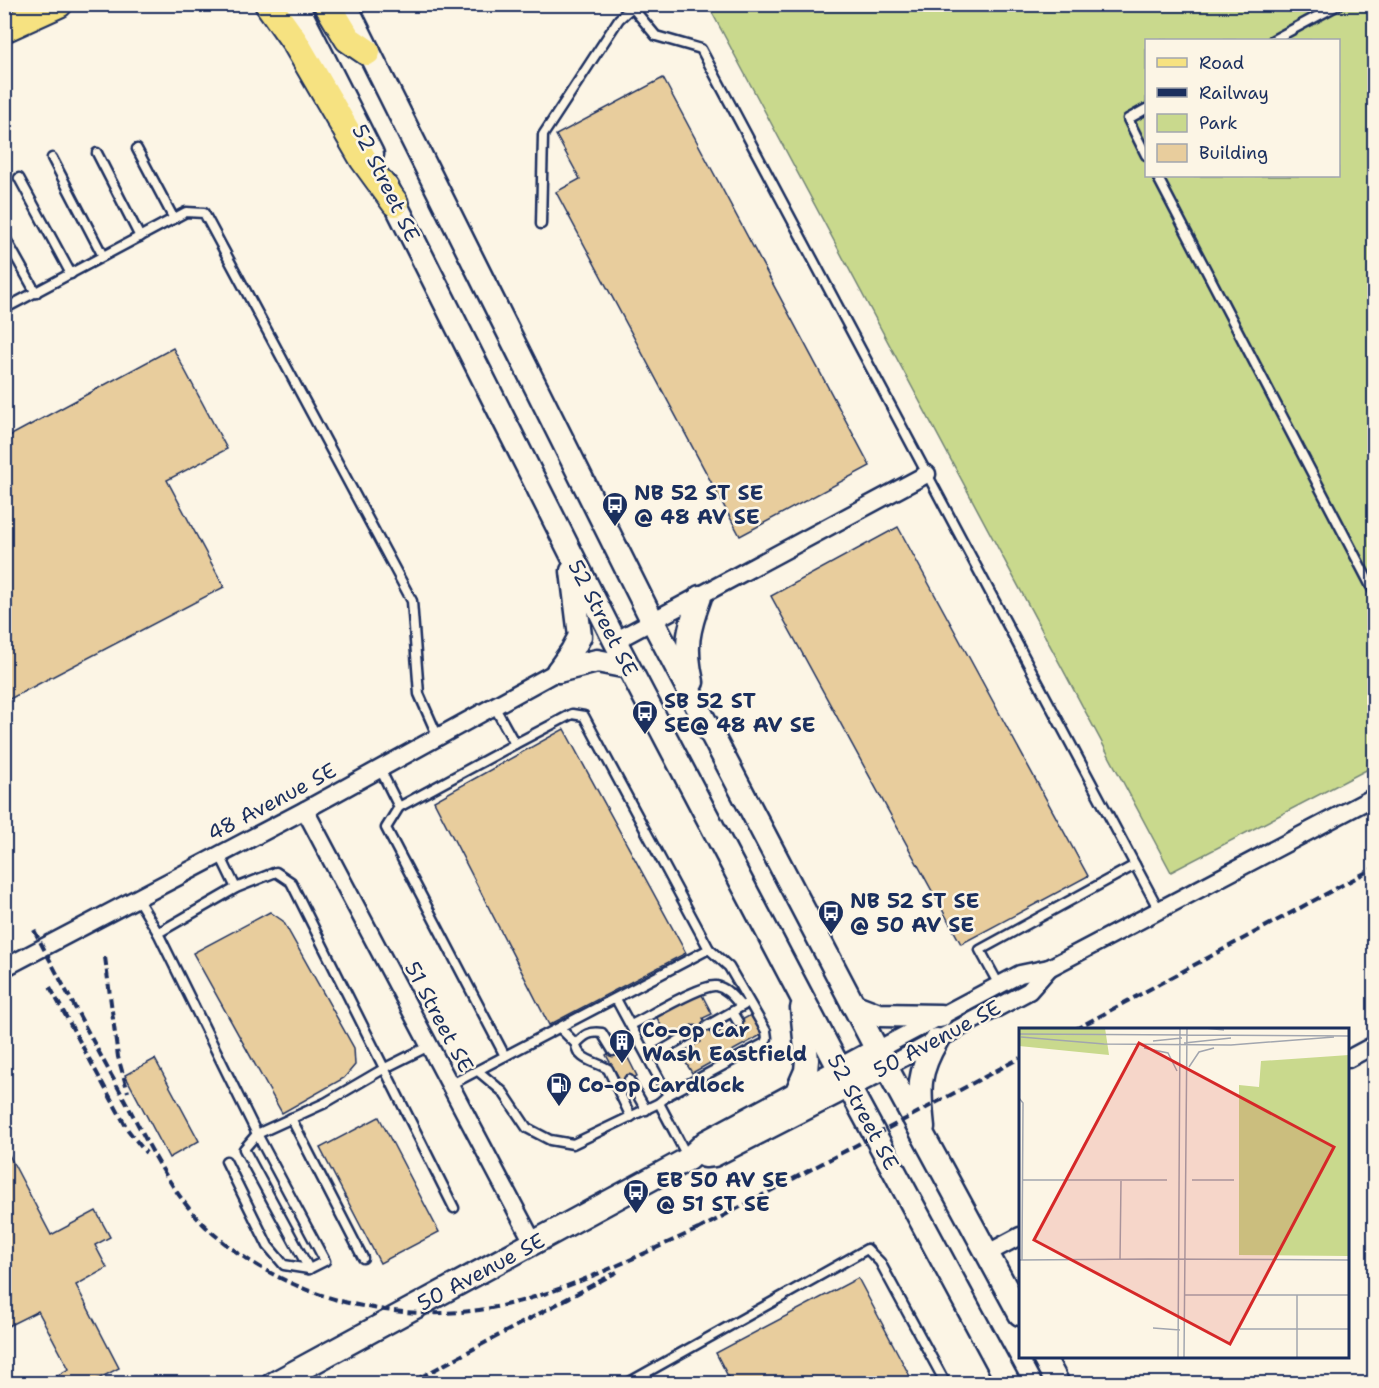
<svg xmlns="http://www.w3.org/2000/svg" width="1379" height="1388" font-family="'Shantell Sans',sans-serif">
	<style>
		.green { fill: #c9d98d; stroke: #728476; stroke-width: 1.5; fill-rule: evenodd }
		.building { fill: #e8cd9d; stroke: #1b2f5e; stroke-width: 1.5 }
		.lines { fill: none; stroke-linecap: round; stroke-linejoin: round }
		.lane-casing { stroke: #1b2f5e; stroke-width: 13 }
		.street-casing { stroke: #1b2f5e; stroke-width: 21 }
		.secondary-casing { stroke: #1b2f5e; stroke-width: 27 }
		.primary-casing { stroke: #1b2f5e; stroke-width: 30 }
		.lane { stroke: #fcf5e5; stroke-width: 8 }
		.street { stroke: #fcf5e5; stroke-width: 16 }
		.secondary { stroke: #fcf5e5; stroke-width: 22 }
		.primary { stroke: #f6e281; stroke-width: 26 }
		.rail { stroke: #1b2f5e; stroke-width: 4; stroke-dasharray: 9 4.5; stroke-linecap: butt }
		.labels { text-anchor: middle; dominant-baseline: central; stroke-width: 5; stroke-linejoin: round; paint-order: stroke }
		.street-label { font-size: 21px; fill: #1b2f5e; stroke: #fcf5e5 }
		.poi-label { font-size: 21px; font-weight: bold; fill: #1b2f5e; stroke: #fcf5e5; text-anchor: start }
		.inset-road { fill: none; stroke: #a2a6af; stroke-width: 1.5 }
		.view { fill: #d62828; fill-opacity: 0.15; stroke: #d62828; stroke-width: 3 }
		.inset-edge { fill: none; stroke: #1b2f5e; stroke-width: 3 }
	</style>
	<rect width="100%" height="100%" fill="#fcf5e5"/>
	<filter id="ink" filterUnits="userSpaceOnUse"><feTurbulence type="fractalNoise" baseFrequency=".0167" numOctaves="2"/><feDisplacementMap in="SourceGraphic" scale="12" xChannelSelector="R" yChannelSelector="G"/><feConvolveMatrix kernelMatrix="1 2 1 2 8 2 1 2 1" color-interpolation-filters="sRGB"/></filter>
	<g filter="url(#ink)">
		<path class="green" d="M708,5H1374V766L1171,872ZM1146,40H1338V176H1146Z"/>
		<g class="building">
			<path d="M663,78L870,466L740,536L556,192L580,179L556,135Z"/>
			<path d="M173,348L227,449L167,480L224,587L4,702V439Z"/>
			<path d="M898,527L1088,876L961,944L771,596Z"/>
			<path d="M564,729L686,953L549,1025L434,801Z"/>
			<path d="M270,912L283,921L354,1048L355,1065L344,1078L282,1113L193,953Z"/>
			<path d="M701,993L712,1014L703,1018L712,1036L751,1015L763,1034L692,1073L680,1053L701,1042L692,1025L668,1038L656,1016Z"/>
			<path d="M622,1046L637,1076L622,1083L606,1055Z"/>
			<path d="M155,1059L199,1141L169,1158L125,1075Z"/>
			<path d="M379,1117L439,1232L380,1263L320,1148Z"/>
			<path d="M8,1153L51,1235L96,1211L110,1237L95,1245L107,1268L76,1285L119,1368L89,1384H42L69,1369L38,1311L4,1328V1155Z"/>
			<path d="M858,1278L914,1384H732L716,1353Z"/>
		</g>
		<g class="lines">
			<defs>
				<g id="lane">
					<path d="M1273,40L1340,4"/>
					<path d="M1146,109L1128,119L1146,155"/>
					<path d="M137,149L174,219"/>
					<path d="M97,153L140,237"/>
					<path d="M52,158L103,256"/>
					<path d="M1157,176L1374,592"/>
					<path d="M19,178L71,274"/>
					<path d="M541,224L543,135L619,19L632,7L656,36L701,49L1159,910"/>
					<path d="M4,236L36,293"/>
					<path d="M4,309L186,212L204,213L412,601L419,694L438,737"/>
					<path d="M380,769L399,807L515,744L494,706"/>
					<path d="M399,807L386,828L505,1056L709,949L584,716L572,714L515,744"/>
					<path d="M220,855L236,888"/>
					<path d="M137,898L158,933L257,1134L325,1103L385,1068L429,1046"/>
					<path d="M158,933L236,888L276,872L291,882L454,1208"/>
					<path d="M999,985L980,950L1135,865"/>
					<path d="M616,999L668,1095L659,1103L687,1156"/>
					<path d="M732,1012L738,1022"/>
					<path d="M631,1025C648,1017 701,984 716,986C727,988 734,998 741,1006"/>
					<path d="M707,1026L744,1005"/>
					<path d="M560,1028L576,1044"/>
					<path d="M613,1051L602,1033C590,1031 584,1035 576,1044C577,1060 595,1061 608,1069L631,1117"/>
					<path d="M649,1058L695,1031"/>
					<path d="M478,1071L503,1092L527,1128L550,1140L573,1144L659,1103"/>
					<path d="M629,1080L646,1110"/>
					<path d="M450,1085L505,1056"/>
					<path d="M668,1095L765,1043L767,1038L766,1031L729,967L709,949"/>
					<path d="M291,1118L363,1258"/>
					<path d="M257,1134L325,1261L309,1269L244,1149Z"/>
					<path d="M226,1161L268,1246L284,1265L309,1269"/>
					<path d="M626,1384L867,1249L880,1262L946,1384"/>
				</g>
				<g id="street">
					<path d="M615,641L927,474"/>
					<path d="M305,810L534,1244"/>
					<path d="M4,968L305,810L558,671"/>
					<path d="M877,1050L1020,974L1049,968L1374,797"/>
					<path d="M1348,1059L1374,1045"/>
					<path d="M886,1067L1029,991L1049,968"/>
					<path d="M988,1253L1020,1236"/>
				</g>
				<g id="secondary">
					<path d="M296,4L372,154"/>
					<path d="M345,4L653,622L877,1050L1020,1314"/>
					<path d="M387,187L615,641L849,1087L1009,1384"/>
					<path d="M558,671L572,651L580,636L572,571"/>
					<path d="M558,671L597,661L628,667"/>
					<path d="M692,682C684,647 688,630 700,597"/>
					<path d="M853,1005L879,1015L940,1016"/>
					<path d="M796,1094L806,1071L807,1060L802,1008"/>
					<path d="M923,1127C919,1088 917,1074 937,1040"/>
					<path d="M705,1156L714,1155L886,1067"/>
					<path d="M1043,1356L1058,1384"/>
					<path d="M273,1384L688,1159L706,1142L877,1050"/>
				</g>
				<g id="primary">
					<path d="M268,4L295,42L363,159L395,203"/>
					<path d="M327,4L348,39L367,52"/>
					<path d="M4,29L59,4"/>
				</g>
			</defs>
			<use href="#lane" class="lane-casing"/>
			<use href="#street" class="street-casing"/>
			<use href="#secondary" class="secondary-casing"/>
			<use href="#primary" class="primary-casing"/>
			<use href="#lane" class="lane"/>
			<use href="#street" class="street"/>
			<use href="#secondary" class="secondary"/>
			<use href="#primary" class="primary"/>
			<g class="rail">
				<path d="M34,930C65,989 96,1047 128,1106C150,1147 172,1194 206,1227C282,1298 395,1327 496,1307C568,1292 636,1256 703,1227"/>
				<path d="M105,957L118,1057L128,1092"/>
				<path d="M50,987L128,1130L146,1153"/>
				<path d="M1074,1030L1374,868"/>
				<path d="M697,1230L1020,1058"/>
				<path d="M408,1384L617,1272"/>
			</g>
		</g>
	</g>
	<defs>
		<symbol id="bus-pin" viewBox="-11 -11 22 30"><path d="M0 17L-7.5 6A9.5 9.5 0 1 1 7.5 6Z" fill="#1b2f5e" stroke="#fcf5e5"/><path d="M-5-6H5V4H4V6H2V4H-2V6H-4V4H-5ZM-3.5-4V0h7V-4ZM-3.5 1.2v1.5H-2V1.2ZM2 1.2v1.5H3.5V1.2Z" fill="#fff"/></symbol>
		<symbol id="building-pin" viewBox="-11 -11 22 30"><path d="M0 17L-7.5 6A9.5 9.5 0 1 1 7.5 6Z" fill="#1b2f5e" stroke="#fcf5e5"/><path d="M-4-6H4V6H1V3H-1V6H-4ZM-2.5-4.3h1.7v1.8h-1.7ZM.8-4.3h1.7v1.8H.8ZM-2.5-1h1.7V.8h-1.7ZM.8-1h1.7V.8H.8Z" fill="#fff"/></symbol>
		<symbol id="fuel-pin" viewBox="-11 -11 22 30"><path d="M0 17L-7.5 6A9.5 9.5 0 1 1 7.5 6Z" fill="#1b2f5e" stroke="#fcf5e5"/><path d="M-5.5-6h7V0h2V4h1.3V-2.5L3-4.5l.8-.8L6-3V5H2.5V1h-1V6h-7ZM-4.2-4.7v3.2H.2V-4.7Z" fill="#fff"/></symbol>
	</defs>
	<g fill-rule="evenodd">
		<use href="#bus-pin" x="600" y="490" width="30" height="40"/>
		<use href="#bus-pin" x="630" y="698" width="30" height="40"/>
		<use href="#bus-pin" x="816" y="898" width="30" height="40"/>
		<use href="#building-pin" x="607" y="1027" width="30" height="40"/>
		<use href="#fuel-pin" x="544" y="1070" width="30" height="40"/>
		<use href="#bus-pin" x="621" y="1177" width="30" height="40"/>
	</g>
	<g class="labels">
		<g class="street-label">
			<text transform="translate(386 183) rotate(64)">52 Street SE</text>
			<text transform="translate(603 618) rotate(63)">52 Street SE</text>
			<text transform="translate(272 802) rotate(-28)">48 Avenue SE</text>
			<text transform="translate(439 1017) rotate(62)">51 Street SE</text>
			<text transform="translate(937 1039) rotate(-28)">50 Avenue SE</text>
			<text transform="translate(863 1112) rotate(62)">52 Street SE</text>
			<text transform="translate(481 1272) rotate(-28)">50 Avenue SE</text>
		</g>
		<g class="poi-label">
			<text x="634" y="493">NB 52 ST SE<tspan x="634" dy="24">@ 48 AV SE</tspan></text>
			<text x="664" y="701">SB 52 ST<tspan x="664" dy="24">SE@ 48 AV SE</tspan></text>
			<text x="850" y="901">NB 52 ST SE<tspan x="850" dy="24">@ 50 AV SE</tspan></text>
			<text x="642" y="1030">Co-op Car<tspan x="642" dy="24">Wash Eastfield</tspan></text>
			<text x="578" y="1085">Co-op Cardlock</text>
			<text x="656" y="1180">EB 50 AV SE<tspan x="656" dy="24">@ 51 ST SE</tspan></text>
		</g>
	</g>
	<g transform="translate(1019 1028)">
		<rect width="330" height="330" fill="#fcf5e5"/>
		<path d="M0,0H86L90,27L0,18ZM330,27V228L220,227V57L240,59L242,33Z" fill="#c9d98d"/>
		<path class="inset-road" d="M186,0L205,2M0,6L330,8M2,9L85,16L212,17L315,9M134,13L163,10M165,15L212,10M125,20L149,25L158,43M170,39L180,24L195,20M0,70L4,75L3,232M4,152H148M173,152H215M130,231L330,232M0,232L130,231M101,232L102,153M165,267H330M278,267V330M134,300L161,302M221,301H330M159,330L161,0M165,330L168,0"/>
		<path class="view" d="M120,15L315,119L211,316L15,212Z"/>
		<rect width="330" height="330" class="inset-edge"/>
	</g>
	<rect width="1379" height="1388" fill="none" stroke="#fcf5e5" stroke-width="24"/>
	<rect x="12" y="12" width="1355" height="1364" fill="none" stroke="#1b2f5e" stroke-width="2" filter="url(#ink)"/>
	<rect x="1145" y="39" width="195" height="138" fill="#fcf5e5" stroke="#a2a6af" stroke-width="1.5"/>
	<rect x="1157" y="58" width="30" height="9" fill="#f6e281" stroke="#a2a6af" stroke-width="1.5"/>
	<text x="1199" y="69" font-size="18" fill="#1b2f5e">Road</text>
	<rect x="1157" y="88" width="30" height="9" fill="#1b2f5e" stroke="#a2a6af" stroke-width="1.5"/>
	<text x="1199" y="99" font-size="18" fill="#1b2f5e">Railway</text>
	<rect x="1157" y="114" width="30" height="18" fill="#c9d98d" stroke="#a2a6af" stroke-width="1.5"/>
	<text x="1199" y="129" font-size="18" fill="#1b2f5e">Park</text>
	<rect x="1157" y="144" width="30" height="18" fill="#e8cd9d" stroke="#a2a6af" stroke-width="1.5"/>
	<text x="1199" y="159" font-size="18" fill="#1b2f5e">Building</text>
</svg>
